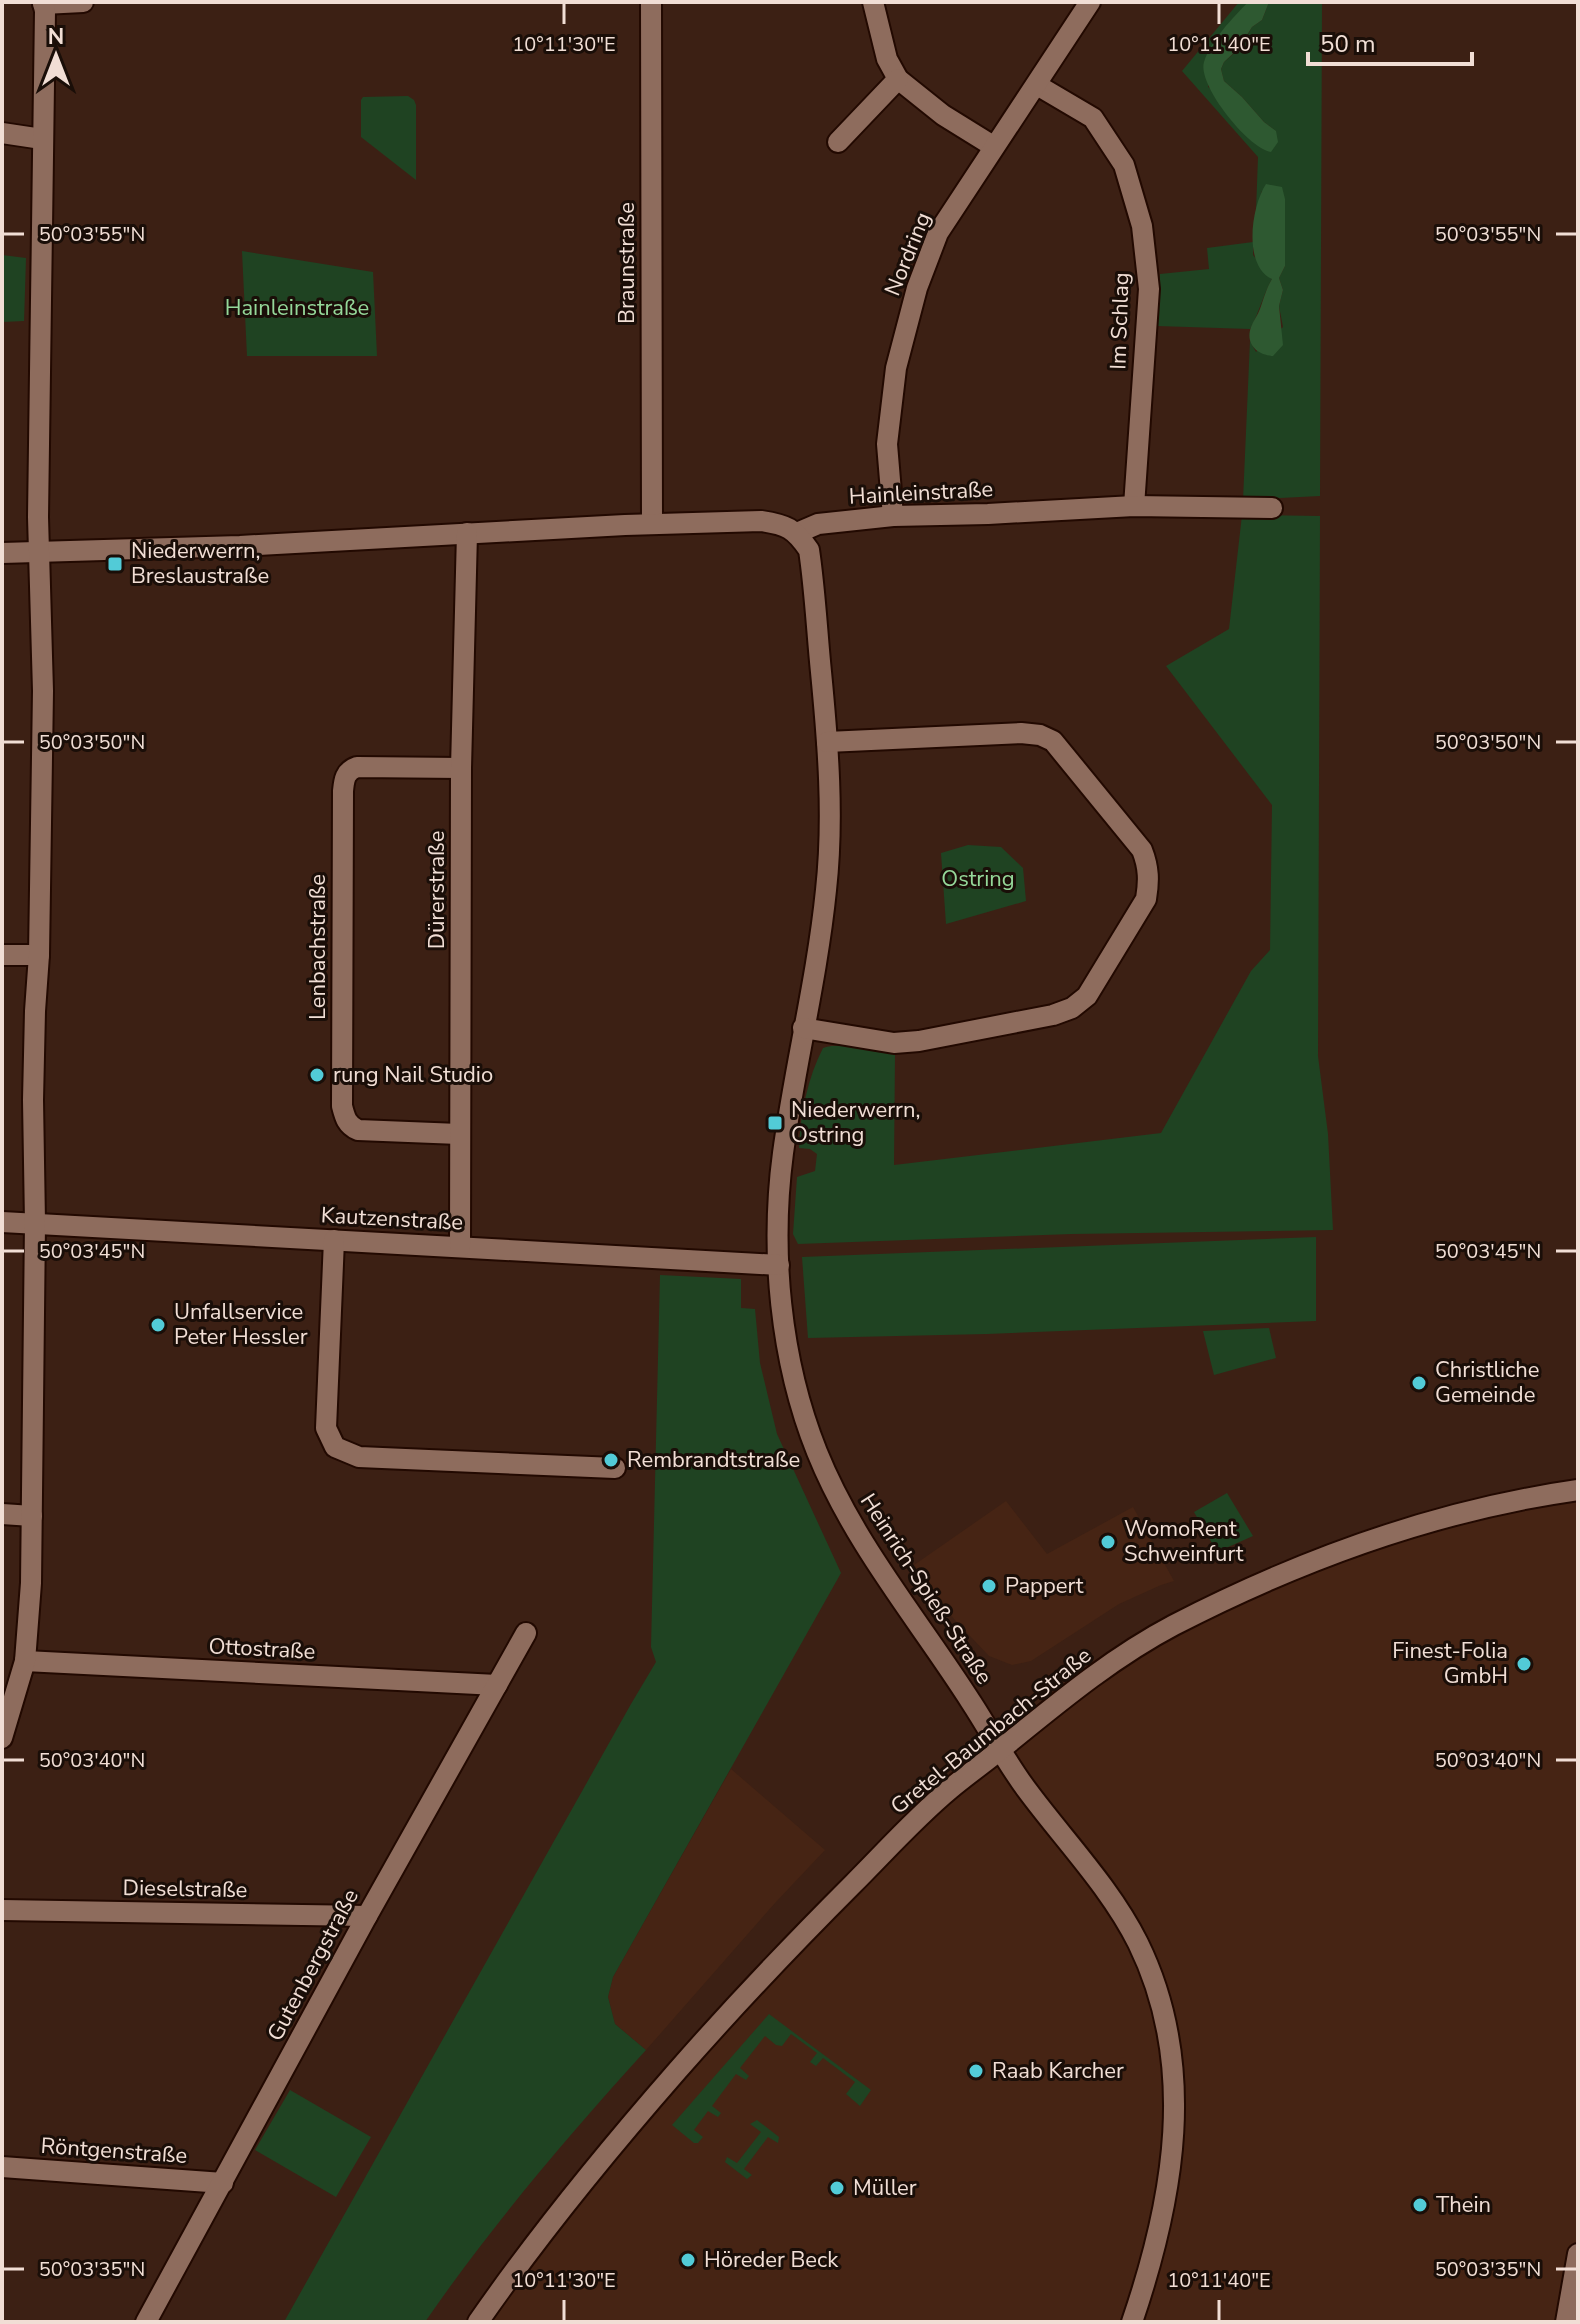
<svg xmlns="http://www.w3.org/2000/svg" width="1580" height="2324" font-family="'Nunito Sans',sans-serif">
	<style>
		.built { fill: #462414 }
		.green { fill: #1f4322 }
		.forest { fill: #2e5931 }
		.lines { fill: none; stroke-linecap: round; stroke-linejoin: round }
		.minor-casing { stroke: #220901; stroke-width: 24 }
		.minor { stroke: #8e6c5d; stroke-width: 20 }
		.ticks { fill: none; stroke: #f1ded5; stroke-width: 3 }
		.poi-dot { fill: #52cbd7; stroke: #1a0e08; stroke-width: 3 }
		.labels { text-anchor: middle; dominant-baseline: central; stroke-width: 6; stroke-linejoin: round; paint-order: stroke }
		.street-label { font-size: 22px; fill: #f1ded5; stroke: #1a0e08 }
		.park-label { font-size: 22px; fill: #95d899; stroke: #1a0e08 }
		.poi-label { font-size: 22px; fill: #f1ded5; stroke: #1a0e08; text-anchor: start }
		.ticks-label { font-size: 20px; text-anchor: middle; fill: #f1ded5; stroke: #1a0e08; stroke-width: 6; stroke-linejoin: round; paint-order: stroke }
	</style>
	<rect width="100%" height="100%" fill="#3c2014"/>
	<g class="built">
		<path d="M1578,1492V2322H479L558,2216L875,1862L1121,1658L1351,1548Z"/>
		<path d="M1006,1501L1047,1554L1133,1507L1174,1581L1161,1585L1119,1604L1031,1661L1012,1665L989,1656L954,1619L914,1565Z"/>
		<path d="M731,1769L825,1850L775,1903L646,2050L615,2024L608,1997L613,1977Z"/>
	</g>
	<g class="green">
		<path d="M1239,2H1248L1217,40L1208,87L1276,131L1264,122L1242,97L1224,81L1221,69L1224,62L1240,48L1252,27L1262,20L1269,2H1322L1320,496L1243,500L1250,341L1256,352L1283,327L1279,306L1283,290L1279,278L1285,266L1284,223L1262,191L1256,211L1258,157L1182,71Z"/>
		<path d="M408,96L414,100L416,105V180L361,137V100L363,97Z"/>
		<path d="M1253,242V255L1272,279C1263,295 1259,313 1250,329L1157,326L1160,274L1209,269L1207,248Z"/>
		<path d="M242,251L373,272L377,356H247Z"/>
		<path d="M2,255L26,258L24,321L2,322Z"/>
		<path d="M1242,515L1320,516L1318,1056L1328,1134L1333,1230L1072,1234L798,1244L793,1234L797,1177L815,1171L817,1154L810,1149L799,1148C800,1114 808,1077 823,1048C845,1041 871,1051 895,1053L894,1165L1161,1133L1251,971L1270,950L1272,805L1166,666L1229,629Z"/>
		<path d="M968,845L1001,847L1023,868L1026,901L946,924L941,853Z"/>
		<path d="M1316,1237V1321L987,1334L808,1338L802,1257Z"/>
		<path d="M660,1275L741,1279V1308L755,1309L760,1363L777,1434L841,1573L613,1977L608,1997L615,2024L646,2050C567,2137 492,2225 425,2322H284L631,1704L656,1662L651,1647Z"/>
		<path d="M1269,1328L1276,1358L1214,1375L1203,1331Z"/>
		<path d="M1227,1493L1253,1536L1217,1552L1194,1512Z"/>
		<path d="M769,2014L871,2090L860,2106L846,2094L855,2082L823,2058L816,2066L810,2062L817,2053L791,2034L782,2046L776,2045L765,2036L740,2068L749,2076L746,2080L736,2074L712,2106L721,2113L718,2117L708,2111L694,2130L703,2137L698,2143H694L672,2125Z"/>
		<path d="M290,2090L371,2137L336,2197L255,2150Z"/>
		<path d="M757,2120L779,2137L778,2143L768,2137L744,2169L752,2175L747,2179L725,2162L727,2157L737,2163L761,2132L750,2124Z"/>
	</g>
	<g class="forest">
		<path d="M1248,2H1269L1262,20L1252,27L1239,48L1224,62L1221,69L1224,81L1242,97L1264,122L1276,131L1278,142L1271,152C1249,149 1197,85 1204,62C1211,40 1232,19 1248,2Z"/>
		<path d="M1266,184L1282,187L1285,199V266L1279,278L1283,290L1279,306L1283,345L1273,356C1257,355 1245,344 1251,327C1253,321 1258,315 1260,309C1264,298 1266,289 1272,279C1243,266 1251,207 1266,184Z"/>
	</g>
	<g class="lines">
		<defs>
			<g id="minor">
				<path d="M651,2L652,524"/>
				<path d="M873,2L887,59L898,79L943,115L993,146"/>
				<path d="M43,4L83,2"/>
				<path d="M1037,85L1093,118L1124,165L1142,226L1149,289L1134,506"/>
				<path d="M2,133L42,139"/>
				<path d="M838,142L898,79"/>
				<path d="M893,516L887,444L896,368L917,288L938,233L1090,2"/>
				<path d="M797,533L818,524L893,516L988,514L1134,506L1272,508"/>
				<path d="M2,553L240,546L625,525L761,521C787,525 794,528 809,550C815,590 817,632 821,672C828,744 834,818 826,890C817,979 795,1065 783,1153C770,1250 780,1360 817,1452C854,1544 918,1619 971,1702C990,1731 1006,1762 1027,1790C1064,1840 1110,1887 1138,1943C1198,2065 1174,2199 1132,2322"/>
				<path d="M2,955H39"/>
				<path d="M803,1028L894,1043L919,1041L1053,1015L1072,1008L1087,996L1146,899C1149,881 1149,868 1142,850L1053,741L1040,735L1021,733L827,742"/>
				<path d="M459,1134L358,1130C347,1125 345,1118 342,1106L343,791C344,780 345,771 357,767L461,768"/>
				<path d="M2,1222L779,1265"/>
				<path d="M334,1240L326,1428L335,1447L359,1457L615,1468"/>
				<path d="M460,1247L461,768L467,533"/>
				<path d="M2,1514L32,1516"/>
				<path d="M25,1661L497,1685"/>
				<path d="M2,1738L25,1661L31,1583L35,1223L33,1100L35,1011L39,955L43,691L38,517L45,11L43,2"/>
				<path d="M2,1910L367,1916"/>
				<path d="M2,2167L223,2183"/>
				<path d="M146,2322L367,1916L526,1633"/>
				<path d="M478,2322C539,2234 607,2151 677,2071C734,2006 792,1945 853,1884C885,1852 915,1818 950,1789C968,1774 988,1760 1006,1745C1059,1702 1113,1657 1174,1625C1300,1560 1437,1510 1578,1490"/>
				<path d="M1566,2322L1578,2254"/>
			</g>
		</defs>
		<use href="#minor" class="minor-casing"/>
		<use href="#minor" class="minor"/>
	</g>
	<path class="ticks" d="M564,4V24M1219,4V24M4,234H24M1556,234H1576M4,742H24M1556,742H1576M4,1251H24M1556,1251H1576M4,1760H24M1556,1760H1576M4,2269H24M1556,2269H1576M564,2300V2320M1219,2300V2320"/>
	<g class="poi-dot">
		<rect x="107" y="556" width="16" height="16" rx="4"/>
		<circle cx="317" cy="1075" r="8"/>
		<rect x="767" y="1115" width="16" height="16" rx="4"/>
		<circle cx="158" cy="1325" r="8"/>
		<circle cx="1419" cy="1383" r="8"/>
		<circle cx="611" cy="1460" r="8"/>
		<circle cx="1108" cy="1542" r="8"/>
		<circle cx="989" cy="1586" r="8"/>
		<circle cx="1524" cy="1664" r="8"/>
		<circle cx="976" cy="2071" r="8"/>
		<circle cx="837" cy="2188" r="8"/>
		<circle cx="1420" cy="2205" r="8"/>
		<circle cx="688" cy="2260" r="8"/>
	</g>
	<g class="labels">
		<g class="street-label">
			<text transform="translate(908 254) rotate(-68)">Nordring</text>
			<text transform="translate(627 263) rotate(-90)">Braunstraße</text>
			<text transform="translate(1120 321) rotate(-88)">Im Schlag</text>
			<text transform="translate(921 493) rotate(-3)">Hainleinstraße</text>
			<text transform="translate(437 890) rotate(-90)">Dürerstraße</text>
			<text transform="translate(318 947) rotate(-90)">Lenbachstraße</text>
			<text transform="translate(392 1219) rotate(3)">Kautzenstraße</text>
			<text transform="translate(926 1589) rotate(57)">Heinrich-Spieß-Straße</text>
			<text transform="translate(262 1649) rotate(3)">Ottostraße</text>
			<text transform="translate(991 1731) rotate(-39)">Gretel-Baumbach-Straße</text>
			<text transform="translate(185 1889) rotate(1)">Dieselstraße</text>
			<text transform="translate(313 1965) rotate(-62)">Gutenbergstraße</text>
			<text transform="translate(114 2151) rotate(4)">Röntgenstraße</text>
		</g>
		<g class="park-label">
			<text x="297" y="308">Hainleinstraße</text>
			<text x="978" y="879">Ostring</text>
		</g>
		<g class="poi-label">
			<text x="131" y="551">Niederwerrn,<tspan x="131" dy="25">Breslaustraße</tspan></text>
			<text x="333" y="1075">rung Nail Studio</text>
			<text x="791" y="1110">Niederwerrn,<tspan x="791" dy="25">Ostring</tspan></text>
			<text x="174" y="1312">Unfallservice<tspan x="174" dy="25">Peter Hessler</tspan></text>
			<text x="1435" y="1370">Christliche<tspan x="1435" dy="25">Gemeinde</tspan></text>
			<text x="627" y="1460">Rembrandtstraße</text>
			<text x="1124" y="1529">WomoRent<tspan x="1124" dy="25">Schweinfurt</tspan></text>
			<text x="1005" y="1586">Pappert</text>
			<text x="1508" y="1651" text-anchor="end">Finest-Folia<tspan x="1508" dy="25">GmbH</tspan></text>
			<text x="992" y="2071">Raab Karcher</text>
			<text x="853" y="2188">Müller</text>
			<text x="1436" y="2205">Thein</text>
			<text x="704" y="2260">Höreder Beck</text>
		</g>
	</g>
	<g class="ticks-label">
		<text x="564" y="51">10°11'30"E</text>
		<text x="1219" y="51">10°11'40"E</text>
		<text x="92" y="241">50°03'55"N</text>
		<text x="1488" y="241">50°03'55"N</text>
		<text x="92" y="749">50°03'50"N</text>
		<text x="1488" y="749">50°03'50"N</text>
		<text x="92" y="1258">50°03'45"N</text>
		<text x="1488" y="1258">50°03'45"N</text>
		<text x="92" y="1767">50°03'40"N</text>
		<text x="1488" y="1767">50°03'40"N</text>
		<text x="92" y="2276">50°03'35"N</text>
		<text x="1488" y="2276">50°03'35"N</text>
		<text x="564" y="2287">10°11'30"E</text>
		<text x="1219" y="2287">10°11'40"E</text>
	</g>
	<rect width="1580" height="2324" fill="none" stroke="#f1ded5" stroke-width="8"/>
	<g transform="translate(56 56)" stroke="#1a0e08" stroke-width="6" paint-order="stroke">
	<path d="M0-6L14 30L0 20L-14 30Z" fill="#f1ded5"/>
	<text y="-12" font-size="22" font-weight="bold" text-anchor="middle" fill="#f1ded5">N</text>
	</g>
	<path d="M1308 52v12h164v-12" fill="none" stroke="#f1ded5" stroke-width="4"/>
	<text x="1320" y="52" font-size="24" fill="#f1ded5" stroke="#1a0e08" stroke-width="6" paint-order="stroke">50 m</text>
</svg>
